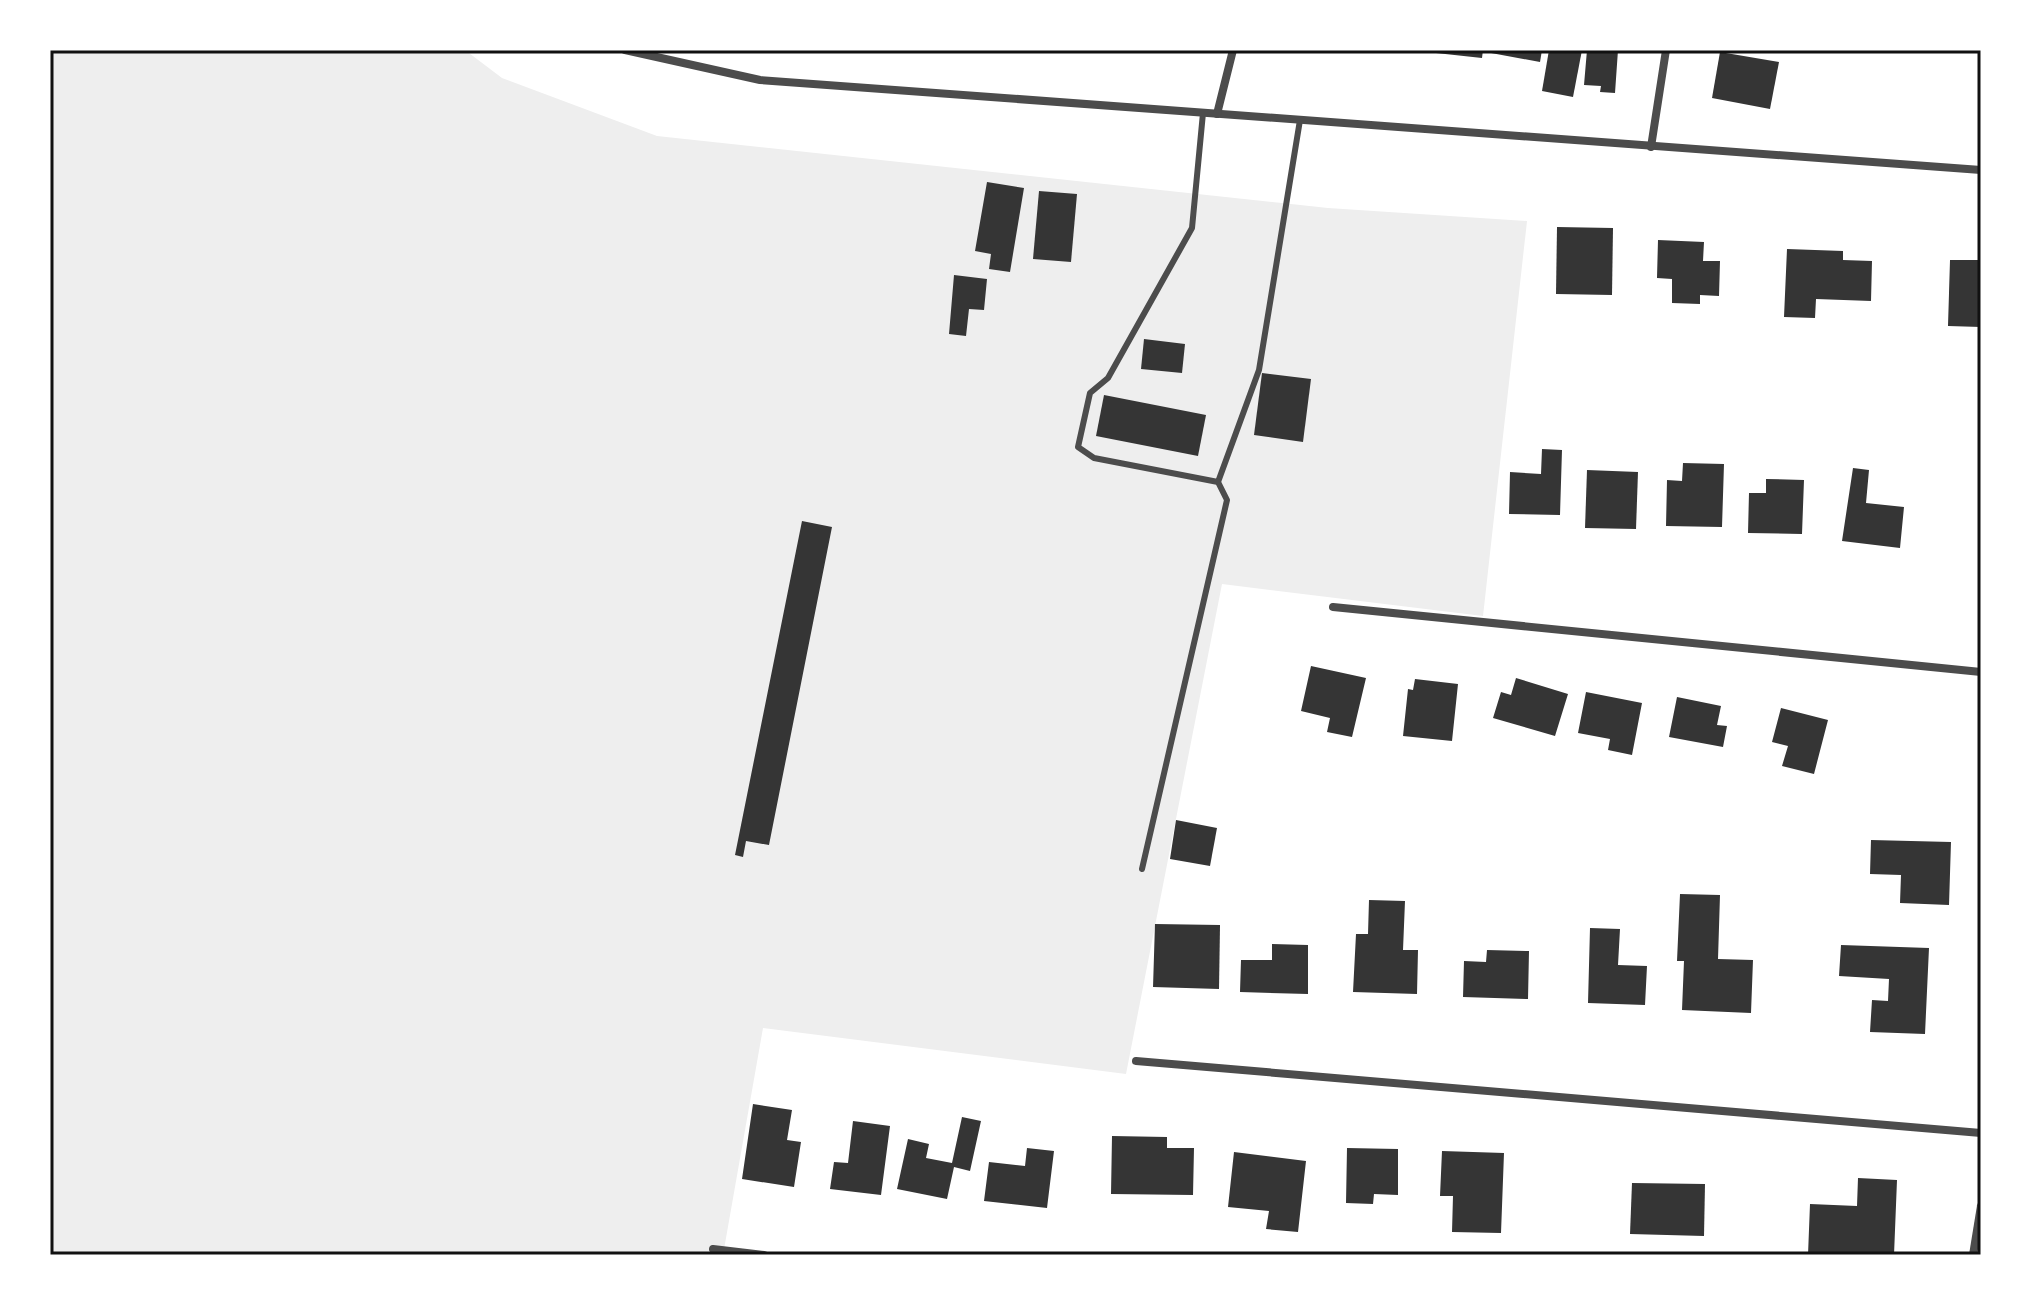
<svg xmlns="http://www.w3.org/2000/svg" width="2031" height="1305" font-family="'Asap Condensed',sans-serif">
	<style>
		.green { fill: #eee }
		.building { fill: #353535 }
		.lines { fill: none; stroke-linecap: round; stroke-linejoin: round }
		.service { stroke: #4c4c4c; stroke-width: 6 }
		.minor { stroke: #4c4c4c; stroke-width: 8 }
		.neatline { fill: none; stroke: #111; stroke-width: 3 }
	</style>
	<rect width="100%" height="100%" fill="#fff"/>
	<path class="green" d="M50,50H465L502,78L657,136L1328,208L1527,221L1483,616L1222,584L1126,1074L763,1028L723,1255H50Z"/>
	<g class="building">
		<path d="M1436,50H1483L1482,58L1436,53Z"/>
		<path d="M1491,50H1542L1540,62L1491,53Z"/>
		<path d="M1549,50H1582L1573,97L1542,91Z"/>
		<path d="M1587,50H1618L1615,93L1600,92L1601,86L1584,85Z"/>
		<path d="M1720,52L1779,62L1770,109L1712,98Z"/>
		<path d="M987,182L1024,188L1010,272L989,269L991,254L975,251Z"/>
		<path d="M1039,191L1077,194L1071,262L1033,259Z"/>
		<path d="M1557,227L1613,228L1612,295L1556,294Z"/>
		<path d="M1658,240L1704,242L1703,261H1720L1719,296L1700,295V304L1672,303V279L1657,278Z"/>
		<path d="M1787,249L1843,251V260L1872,261L1871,301L1816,299L1815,318L1784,317Z"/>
		<path d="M1950,260H1981V327L1948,326Z"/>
		<path d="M954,275L987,279L984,310L969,309L966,336L949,334Z"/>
		<path d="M1144,339L1185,344L1182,373L1141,369Z"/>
		<path d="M1262,373L1311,379L1303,442L1254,435Z"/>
		<path d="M1104,395L1206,415L1198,456L1096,436Z"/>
		<path d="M1542,449L1562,450L1560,515L1509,514L1510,472L1541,474Z"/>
		<path d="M1683,463L1724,464L1722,527L1666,526L1667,480L1682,481Z"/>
		<path d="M1853,468L1869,470L1866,503L1904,507L1900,548L1842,541Z"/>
		<path d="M1587,470L1638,472L1636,529L1585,528Z"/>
		<path d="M1766,479L1804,480L1802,534L1748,533L1749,493H1766Z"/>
		<path d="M802,521L832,527L769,845L746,841L743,857L735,855Z"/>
		<path d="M1311,666L1366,678L1352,737L1327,732L1330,718L1301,711Z"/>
		<path d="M1516,678L1568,694L1555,736L1493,718L1501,692L1511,695Z"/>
		<path d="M1415,679L1458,684L1452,741L1403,736L1408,689L1413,690Z"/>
		<path d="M1586,692L1642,703L1632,755L1608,750L1610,739L1578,733Z"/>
		<path d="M1677,697L1721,706L1717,725L1727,726L1723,747L1669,737Z"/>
		<path d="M1781,708L1828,720L1814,774L1782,766L1788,746L1772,742Z"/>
		<path d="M1176,820L1217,828L1210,866L1170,859Z"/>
		<path d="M1871,840L1951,842L1949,905L1900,903L1901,875L1870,874Z"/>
		<path d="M1680,894L1720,895L1718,959L1753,960L1751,1013L1682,1010L1684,961H1677Z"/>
		<path d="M1369,900L1405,901L1403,950H1418L1417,994L1353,992L1356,934H1368Z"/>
		<path d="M1155,924L1220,925L1219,989L1153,987Z"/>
		<path d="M1590,928L1620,929L1618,965L1647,966L1645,1005L1588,1003Z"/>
		<path d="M1272,944L1308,945V994L1240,992L1241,960H1272Z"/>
		<path d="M1841,945L1929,948L1925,1034L1870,1032L1872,1000L1888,1001L1889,979L1839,976Z"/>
		<path d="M1487,950L1529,951L1528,999L1463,997L1464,961L1486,962Z"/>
		<path d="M753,1104L792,1110L787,1140L801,1142L794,1187L742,1179Z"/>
		<path d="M962,1117L981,1121L970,1171L954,1167L947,1199L897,1189L908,1139L929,1144L926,1158L952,1163Z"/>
		<path d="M853,1121L890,1126L881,1195L830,1189L834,1162L848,1163Z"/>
		<path d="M1112,1136L1167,1137V1148H1194L1193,1195L1111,1194Z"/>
		<path d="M1027,1148L1054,1151L1047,1208L984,1201L989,1162L1025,1166Z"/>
		<path d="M1347,1148L1398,1149V1195L1374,1194L1373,1204L1346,1203Z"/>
		<path d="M1442,1151L1504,1153L1501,1233L1452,1232L1453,1196H1440Z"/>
		<path d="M1234,1152L1306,1161L1298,1232L1266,1229L1269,1211L1228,1207Z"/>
		<path d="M1858,1178L1897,1180L1894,1255H1808L1810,1204L1857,1206Z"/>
		<path d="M1632,1183L1705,1184L1704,1236L1630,1234Z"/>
	</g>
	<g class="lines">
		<g class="service">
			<path d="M1218,482L1259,370L1300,120"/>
			<path d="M1142,869L1227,500L1218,482L1094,458L1078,447L1090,393L1108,378L1192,228L1203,113"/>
		</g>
		<g class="minor">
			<path d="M625,50L760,80L1981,170"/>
			<path d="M1217,114L1233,50"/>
			<path d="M1651,147L1666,50"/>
			<path d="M1333,607L1981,672"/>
			<path d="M1136,1061L1981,1133"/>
			<path d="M713,1249L764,1255"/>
			<path d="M1973,1255L1981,1206"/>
		</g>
	</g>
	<rect width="2031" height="1305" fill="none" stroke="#ffffff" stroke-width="104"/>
	<rect x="52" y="52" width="1927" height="1201" class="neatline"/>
</svg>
